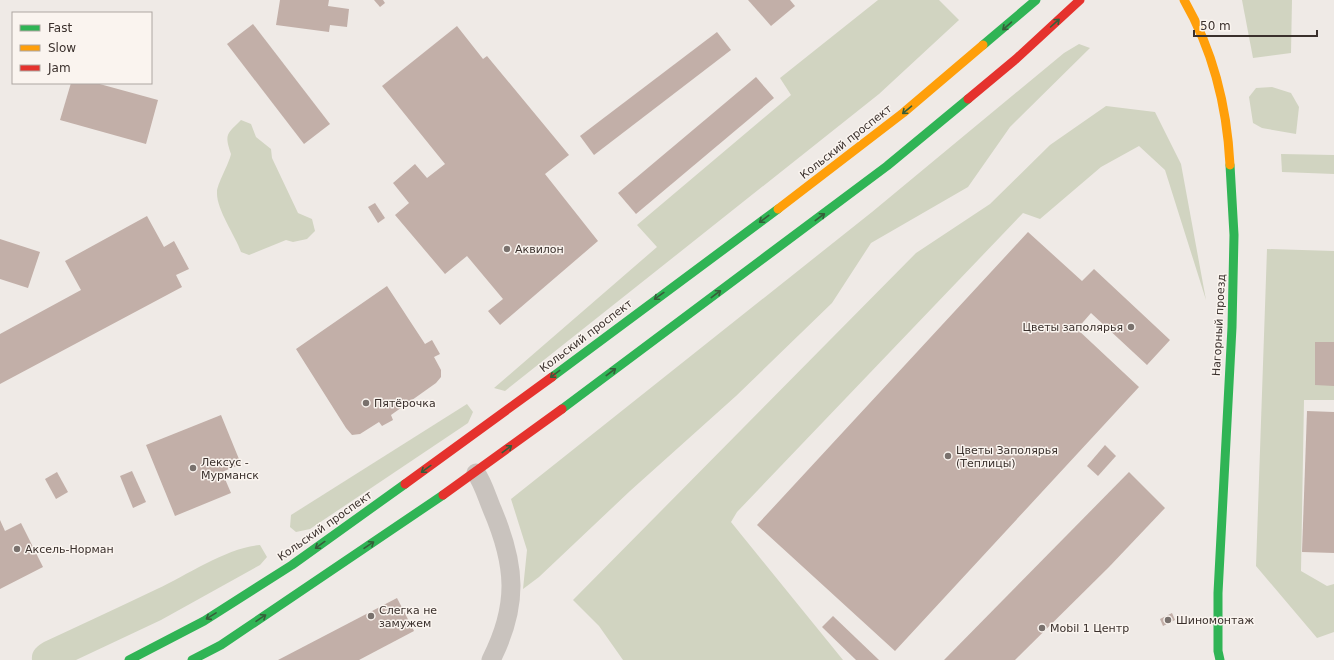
<svg xmlns="http://www.w3.org/2000/svg" width="1334" height="660" font-family="'DejaVu Sans',sans-serif">
	<style>
		.green { fill: #d1d4c1 }
		.building { fill: #c2afa8 }
		.lines { fill: none; stroke-linecap: round; stroke-linejoin: round }
		.street { stroke: #c9c3be; stroke-width: 19 }
		.fast { stroke: #30b455; stroke-width: 9 }
		.slow { stroke: #ff9f0a; stroke-width: 9 }
		.jam { stroke: #e5322d; stroke-width: 9 }
		.oneway { stroke: #365e3a }
		.poi-dot { fill: #79716d; stroke: #faf4ef; stroke-width: 1.5 }
		.labels { text-anchor: middle; dominant-baseline: central; stroke-width: 3; stroke-linejoin: round; paint-order: stroke }
		.street-label { font-size: 11px; fill: #3a302c; stroke: #faf4ef }
		.poi-label { font-size: 11px; fill: #3a302c; stroke: #faf4ef; text-anchor: start }
	</style>
	<rect width="100%" height="100%" fill="#efeae6"/>
	<g class="green">
		<path d="M878,0H939L959,20L879,94L505,391L494,388L657,247L637,225L791,95L780,78Z"/>
		<path d="M1242,0H1292L1291,53L1253,58Z"/>
		<path d="M1079,44L1090,48L1010,127L968,187L871,243L832,303L736,396L630,491L539,577L523,589L527,550L511,499L872,212L1064,53Z"/>
		<path d="M1272,87L1291,93L1299,107L1296,134L1262,128L1253,123L1249,97L1256,88Z"/>
		<path d="M1106,106L1155,112L1181,164L1206,300L1165,170L1139,146L1101,167L1040,219L1023,213L737,512L731,522L843,660H623L599,626L573,600L916,253L990,204L1050,145Z"/>
		<path d="M241,120L251,124L256,137L271,149L272,158L298,213L312,219L315,231L307,239L293,242L286,240L249,255L241,252C235,235 216,209 217,192C217,184 229,164 231,154C224,134 227,134 241,120Z"/>
		<path d="M1281,154L1334,155V174L1282,172Z"/>
		<path d="M1267,249L1334,251V400H1304L1301,571L1327,586L1334,584V632L1317,638L1256,566Z"/>
		<path d="M467,404L473,412L468,423L310,529L296,532L290,527L291,515Z"/>
		<path d="M260,545L267,557L260,565L161,620L76,660H32C31,651 37,646 44,642C82,624 120,607 157,589C187,575 228,547 260,545Z"/>
	</g>
	<g class="building">
		<path d="M280,0H329L328,6L349,9L347,27L330,25L329,32L276,25Z"/>
		<path d="M374,0H383L385,3L380,7Z"/>
		<path d="M748,0H790L795,6L771,26Z"/>
		<path d="M253,24L330,124L304,144L227,44Z"/>
		<path d="M457,26L483,59L487,56L569,155L545,174L598,241L500,325L488,311L503,299L467,256L445,274L395,215L409,203L393,183L415,164L427,178L445,164L382,86Z"/>
		<path d="M717,32L731,50L594,155L580,136Z"/>
		<path d="M756,77L774,98L636,214L618,193Z"/>
		<path d="M71,83H96L158,100L146,144L60,120Z"/>
		<path d="M375,203L385,218L378,223L368,207Z"/>
		<path d="M147,216L164,247L174,241L189,269L176,275L182,287L0,384V334L81,290L65,261Z"/>
		<path d="M1028,232L1082,281L1094,269L1170,340L1147,365L1091,313L1077,329L1139,387L895,651L757,525Z"/>
		<path d="M0,239L40,252L28,288L0,279Z"/>
		<path d="M387,286L425,344L432,340L440,354L434,357L441,370V377L436,383L391,415L393,420L382,426L379,422L360,434L352,435L346,428L296,349Z"/>
		<path d="M1315,342H1334V386L1315,385Z"/>
		<path d="M1307,411L1334,412V553L1302,552Z"/>
		<path d="M221,415L241,464L222,472L231,493L175,516L146,445Z"/>
		<path d="M1105,445L1116,456L1098,476L1087,466Z"/>
		<path d="M132,471L146,502L133,508L120,476Z"/>
		<path d="M57,472L68,492L56,499L45,479Z"/>
		<path d="M1129,472L1165,508L1109,567L1015,660H944Z"/>
		<path d="M0,520L5,531L21,523L43,567L0,589Z"/>
		<path d="M397,598L414,631L359,660H278Z"/>
		<path d="M1172,613L1175,620L1163,626L1160,619Z"/>
		<path d="M833,616L879,660H856L822,627Z"/>
	</g>
	<g class="lines">
		<path class="street" d="M476,473C483,483 487,497 492,509C516,565 519,605 491,660"/>
		<g class="fast">
			<path d="M983,45L1036,0"/>
			<path d="M552,377L778,209"/>
			<path d="M562,409L887,166L968,99"/>
			<path d="M129,660L204,621L292,565L405,484"/>
			<path d="M192,660L221,645L443,495"/>
			<path d="M1220,660L1218,651V593L1232,327L1234,235L1230,165"/>
		</g>
		<g class="slow">
			<path d="M1184,0C1214,52 1227,106 1230,165"/>
			<path d="M778,209L903,113L983,45"/>
		</g>
		<g class="jam">
			<path d="M968,99L1016,59L1080,0"/>
			<path d="M405,484L552,377"/>
			<path d="M443,495L562,409"/>
		</g>
	</g>
	<defs><path id="oneway-shaft" d="M-6 0H5M1.5-3L5.5 0L1.5 3" fill="none" stroke-width="1.6" stroke-linecap="round" stroke-linejoin="round"/></defs>
	<g class="oneway">
		<use href="#oneway-shaft" transform="translate(1055 23) rotate(-42)"/>
		<use href="#oneway-shaft" transform="translate(1007 26) rotate(139)"/>
		<use href="#oneway-shaft" transform="translate(907 110) rotate(140)"/>
		<use href="#oneway-shaft" transform="translate(820 217) rotate(-37)"/>
		<use href="#oneway-shaft" transform="translate(764 219) rotate(143)"/>
		<use href="#oneway-shaft" transform="translate(716 294) rotate(-37)"/>
		<use href="#oneway-shaft" transform="translate(659 296) rotate(144)"/>
		<use href="#oneway-shaft" transform="translate(611 372) rotate(-37)"/>
		<use href="#oneway-shaft" transform="translate(555 374) rotate(143)"/>
		<use href="#oneway-shaft" transform="translate(507 449) rotate(-37)"/>
		<use href="#oneway-shaft" transform="translate(426 469) rotate(144)"/>
		<use href="#oneway-shaft" transform="translate(320 545) rotate(144)"/>
		<use href="#oneway-shaft" transform="translate(369 545) rotate(-34)"/>
		<use href="#oneway-shaft" transform="translate(211 616) rotate(148)"/>
		<use href="#oneway-shaft" transform="translate(261 618) rotate(-34)"/>
	</g>
	<g class="poi-dot">
		<circle cx="507" cy="249" r="4"/>
		<circle cx="1131" cy="327" r="4"/>
		<circle cx="366" cy="403" r="4"/>
		<circle cx="948" cy="456" r="4"/>
		<circle cx="193" cy="468" r="4"/>
		<circle cx="17" cy="549" r="4"/>
		<circle cx="371" cy="616" r="4"/>
		<circle cx="1168" cy="620" r="4"/>
		<circle cx="1042" cy="628" r="4"/>
	</g>
	<g class="labels">
		<g class="street-label">
			<text transform="translate(846 142) rotate(-38)">Кольский проспект</text>
			<text transform="translate(1219 325) rotate(-87)">Нагорный проезд</text>
			<text transform="translate(586 336) rotate(-37)">Кольский проспект</text>
			<text transform="translate(325 526) rotate(-35)">Кольский проспект</text>
		</g>
		<g class="poi-label">
			<text x="515" y="249">Аквилон</text>
			<text x="1123" y="327" text-anchor="end">Цветы заполярья</text>
			<text x="374" y="403">Пятёрочка</text>
			<text x="956" y="450">Цветы Заполярья<tspan x="956" dy="13">(Теплицы)</tspan></text>
			<text x="201" y="462">Лексус -<tspan x="201" dy="13">Мурманск</tspan></text>
			<text x="25" y="549">Аксель-Норман</text>
			<text x="379" y="610">Слегка не<tspan x="379" dy="13">замужем</tspan></text>
			<text x="1176" y="620">Шиномонтаж</text>
			<text x="1050" y="628">Mobil 1 Центр</text>
		</g>
	</g>
	<rect x="12" y="12" width="140" height="72" fill="#faf4ef" stroke="#ada6a1"/>
	<rect x="20" y="25" width="20" height="6" fill="#30b455" stroke="#ada6a1"/>
	<text x="48" y="32" font-size="12" fill="#3a302c">Fast</text>
	<rect x="20" y="45" width="20" height="6" fill="#ff9f0a" stroke="#ada6a1"/>
	<text x="48" y="52" font-size="12" fill="#3a302c">Slow</text>
	<rect x="20" y="65" width="20" height="6" fill="#e5322d" stroke="#ada6a1"/>
	<text x="48" y="72" font-size="12" fill="#3a302c">Jam</text>
	<path d="M1194 30v6h123v-6" fill="none" stroke="#3a302c" stroke-width="2"/>
	<text x="1200" y="30" font-size="12" fill="#3a302c" stroke="#faf4ef" stroke-width="3" paint-order="stroke">50 m</text>
</svg>
